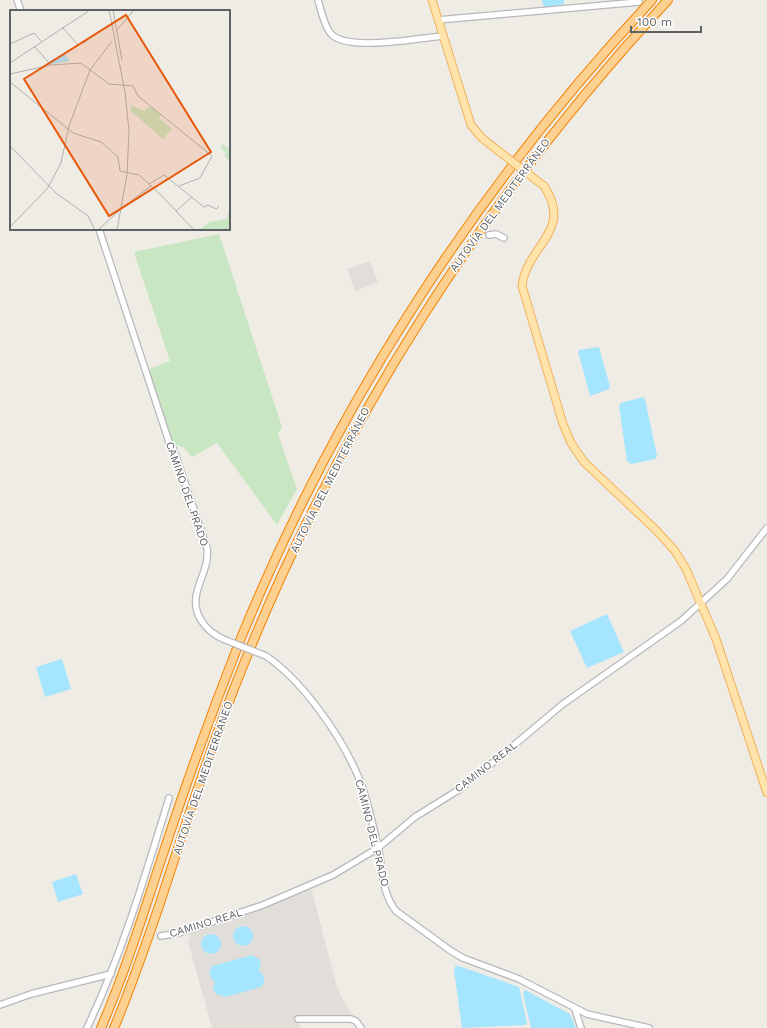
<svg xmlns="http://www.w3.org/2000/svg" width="767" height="1028" font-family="'Work Sans',sans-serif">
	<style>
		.industrial { fill: #e1deda }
		.green { fill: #c8e6c2 }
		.water { fill: #a6e5fe }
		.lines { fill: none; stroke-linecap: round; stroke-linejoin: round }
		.minor-casing { stroke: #b6b9bc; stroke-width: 8 }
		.major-casing { stroke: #f0b15d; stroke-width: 9 }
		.highway-casing { stroke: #f38302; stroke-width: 10 }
		.minor { stroke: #fff; stroke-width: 5.5 }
		.major { stroke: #fee4ab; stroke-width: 7 }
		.highway { stroke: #fcd090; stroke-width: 8 }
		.minor-bridge-casing { stroke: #b6b9bc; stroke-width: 8; stroke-linecap: butt }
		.major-bridge-casing { stroke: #f0b15d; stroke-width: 9; stroke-linecap: butt }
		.minor-bridge { stroke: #fff; stroke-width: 5.5 }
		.major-bridge { stroke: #fee4ab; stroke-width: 7 }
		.labels { text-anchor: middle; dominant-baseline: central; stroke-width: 3; stroke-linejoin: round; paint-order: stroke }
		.street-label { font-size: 11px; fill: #5d6266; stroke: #fff }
		.inset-road { fill: none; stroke: #b1b1ae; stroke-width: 1 }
		.view { fill: #e8590c; fill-opacity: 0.15; stroke: #e8590c; stroke-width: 2 }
		.inset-edge { fill: none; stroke: #5d6266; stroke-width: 2 }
	</style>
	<rect width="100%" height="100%" fill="#efece5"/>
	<g class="industrial">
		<path d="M370,261L378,282L355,291L347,269Z"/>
		<path d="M311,887L337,987L343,1000L352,1014L348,1017H297L300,1028H212L188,942L193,930L267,907Z"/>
	</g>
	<path class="green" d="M219,234L282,427L278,434L297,489L277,525L217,443L192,457L183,447L173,444L155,392L149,369L170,361L134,252Z"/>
	<g class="water">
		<path d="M542,0H564V4L544,8Z"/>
		<path d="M599,347L610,387L609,389L590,396L578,352L579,350Z"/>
		<path d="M643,397L645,399L657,456L655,459L631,464L627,461L619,406L621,403Z"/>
		<path d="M607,614L624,652L587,668L570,631Z"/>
		<path d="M62,659L71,689L45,697L36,667Z"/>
		<path d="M76,874L83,894L58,902L52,882Z"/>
		<circle cx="243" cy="936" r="10"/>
		<circle cx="211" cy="944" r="10"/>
		<path d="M252,955L259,959L261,964L259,971C265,975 266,981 261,987L226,997L216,994L213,989L215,982L212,979L209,973L212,966Z"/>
		<path d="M456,965L519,987L527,1022L526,1025L462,1028L454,970Z"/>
		<path d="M525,990L570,1014L576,1028H531L523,993Z"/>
	</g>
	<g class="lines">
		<defs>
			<g id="minor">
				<path d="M17,0L21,11"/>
				<path d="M318,0C321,10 324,26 331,34C348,52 420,38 443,36"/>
				<path d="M438,20L639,2"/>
				<path d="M99,229L170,445L173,448L207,548C209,565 201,576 197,592C191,614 206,631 223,639"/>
				<path d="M489,235L496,234L504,238"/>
				<path d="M266,656C303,681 341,736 358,776C367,796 373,826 378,847C383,869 381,892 396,911L451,951L463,958L519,979L587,1014L649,1028"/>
				<path d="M161,936L179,933L263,905L333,875L378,848L415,817L460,789L507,751L563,704L681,621L727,579L767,528"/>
				<path d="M0,1005L31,994L111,974"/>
				<path d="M575,1009L581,1028"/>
				<path d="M298,1019H351L356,1021L361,1028"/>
				<path d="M87,1028C122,954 145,876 169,798"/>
			</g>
			<g id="major">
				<path d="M432,0L471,125L482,138L501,153"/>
				<path d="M544,186C574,232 527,244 522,286L563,424L571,443L584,462L656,530L675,551L686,569L716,639L767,793"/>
			</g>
			<g id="highway">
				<path d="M101,1028C129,963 149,895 172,827C193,764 216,701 241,638C337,403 479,185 652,0"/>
				<path d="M114,1028C131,988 145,947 159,906C185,827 210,748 241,671C340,422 486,196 668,0"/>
			</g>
		</defs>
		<use href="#minor" class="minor-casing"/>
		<use href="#major" class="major-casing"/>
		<use href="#highway" class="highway-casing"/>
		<use href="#minor" class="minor"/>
		<use href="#major" class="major"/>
		<use href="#highway" class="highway"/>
		<defs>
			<path id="minor-bridge" d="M223,639L266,656"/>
			<path id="major-bridge" d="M501,153L544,186"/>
		</defs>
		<use href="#minor-bridge" class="minor-bridge-casing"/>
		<use href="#major-bridge" class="major-bridge-casing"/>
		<use href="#minor-bridge" class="minor-bridge"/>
		<use href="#major-bridge" class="major-bridge"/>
	</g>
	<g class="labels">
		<g class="street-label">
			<text transform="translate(500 205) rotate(-54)">AUTOVÍA DEL MEDITERRÁNEO</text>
			<text transform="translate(330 480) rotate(-63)">AUTOVÍA DEL MEDITERRÁNEO</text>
			<text transform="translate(187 494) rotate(71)">CAMINO DEL PRADO</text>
			<text transform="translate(486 767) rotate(-38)">CAMINO REAL</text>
			<text transform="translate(203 778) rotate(-71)">AUTOVÍA DEL MEDITERRÁNEO</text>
			<text transform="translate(372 833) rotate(76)">CAMINO DEL PRADO</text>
			<text transform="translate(206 923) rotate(-17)">CAMINO REAL</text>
		</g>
	</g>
	<g transform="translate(10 10)">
		<rect width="220" height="220" fill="#efece5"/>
		<path d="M121,95L135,101L138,97H141L151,105L149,108L162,119L153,129L121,101ZM220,133V160L219,150L214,146L216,143L210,137L213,134L218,139ZM220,193V220H189L200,212L217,209Z" fill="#c8e6c2"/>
		<path d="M54,43L60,51L41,54L38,52Z" fill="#a6e5fe"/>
		<path class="inset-road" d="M99,0L115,82L119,121L117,165L107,220M103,0L112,50M52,17L68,35L77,31M106,21L124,0M0,34L24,23L31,31M24,36L41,55M0,53L80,0M0,64L41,55L71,53L99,74L123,76L128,86L202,146L190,168L169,176M0,72L63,123L91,132L108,147L110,161L129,165L150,184L184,220M0,136L46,183L78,206L85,220M139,174L154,165L194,197L198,195L206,199L209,196M116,195L141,176M166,201L182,187M0,217L37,179L51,153L59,116L80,60L102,31M88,220L110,200"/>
		<path class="view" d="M116,5L201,142L99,206L14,69Z"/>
		<rect width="220" height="220" class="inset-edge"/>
	</g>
	<path d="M631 26v6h70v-6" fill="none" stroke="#5d6266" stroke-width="2"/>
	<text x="637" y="26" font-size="12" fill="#5d6266" stroke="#ffffff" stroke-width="3" paint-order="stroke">100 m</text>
</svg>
